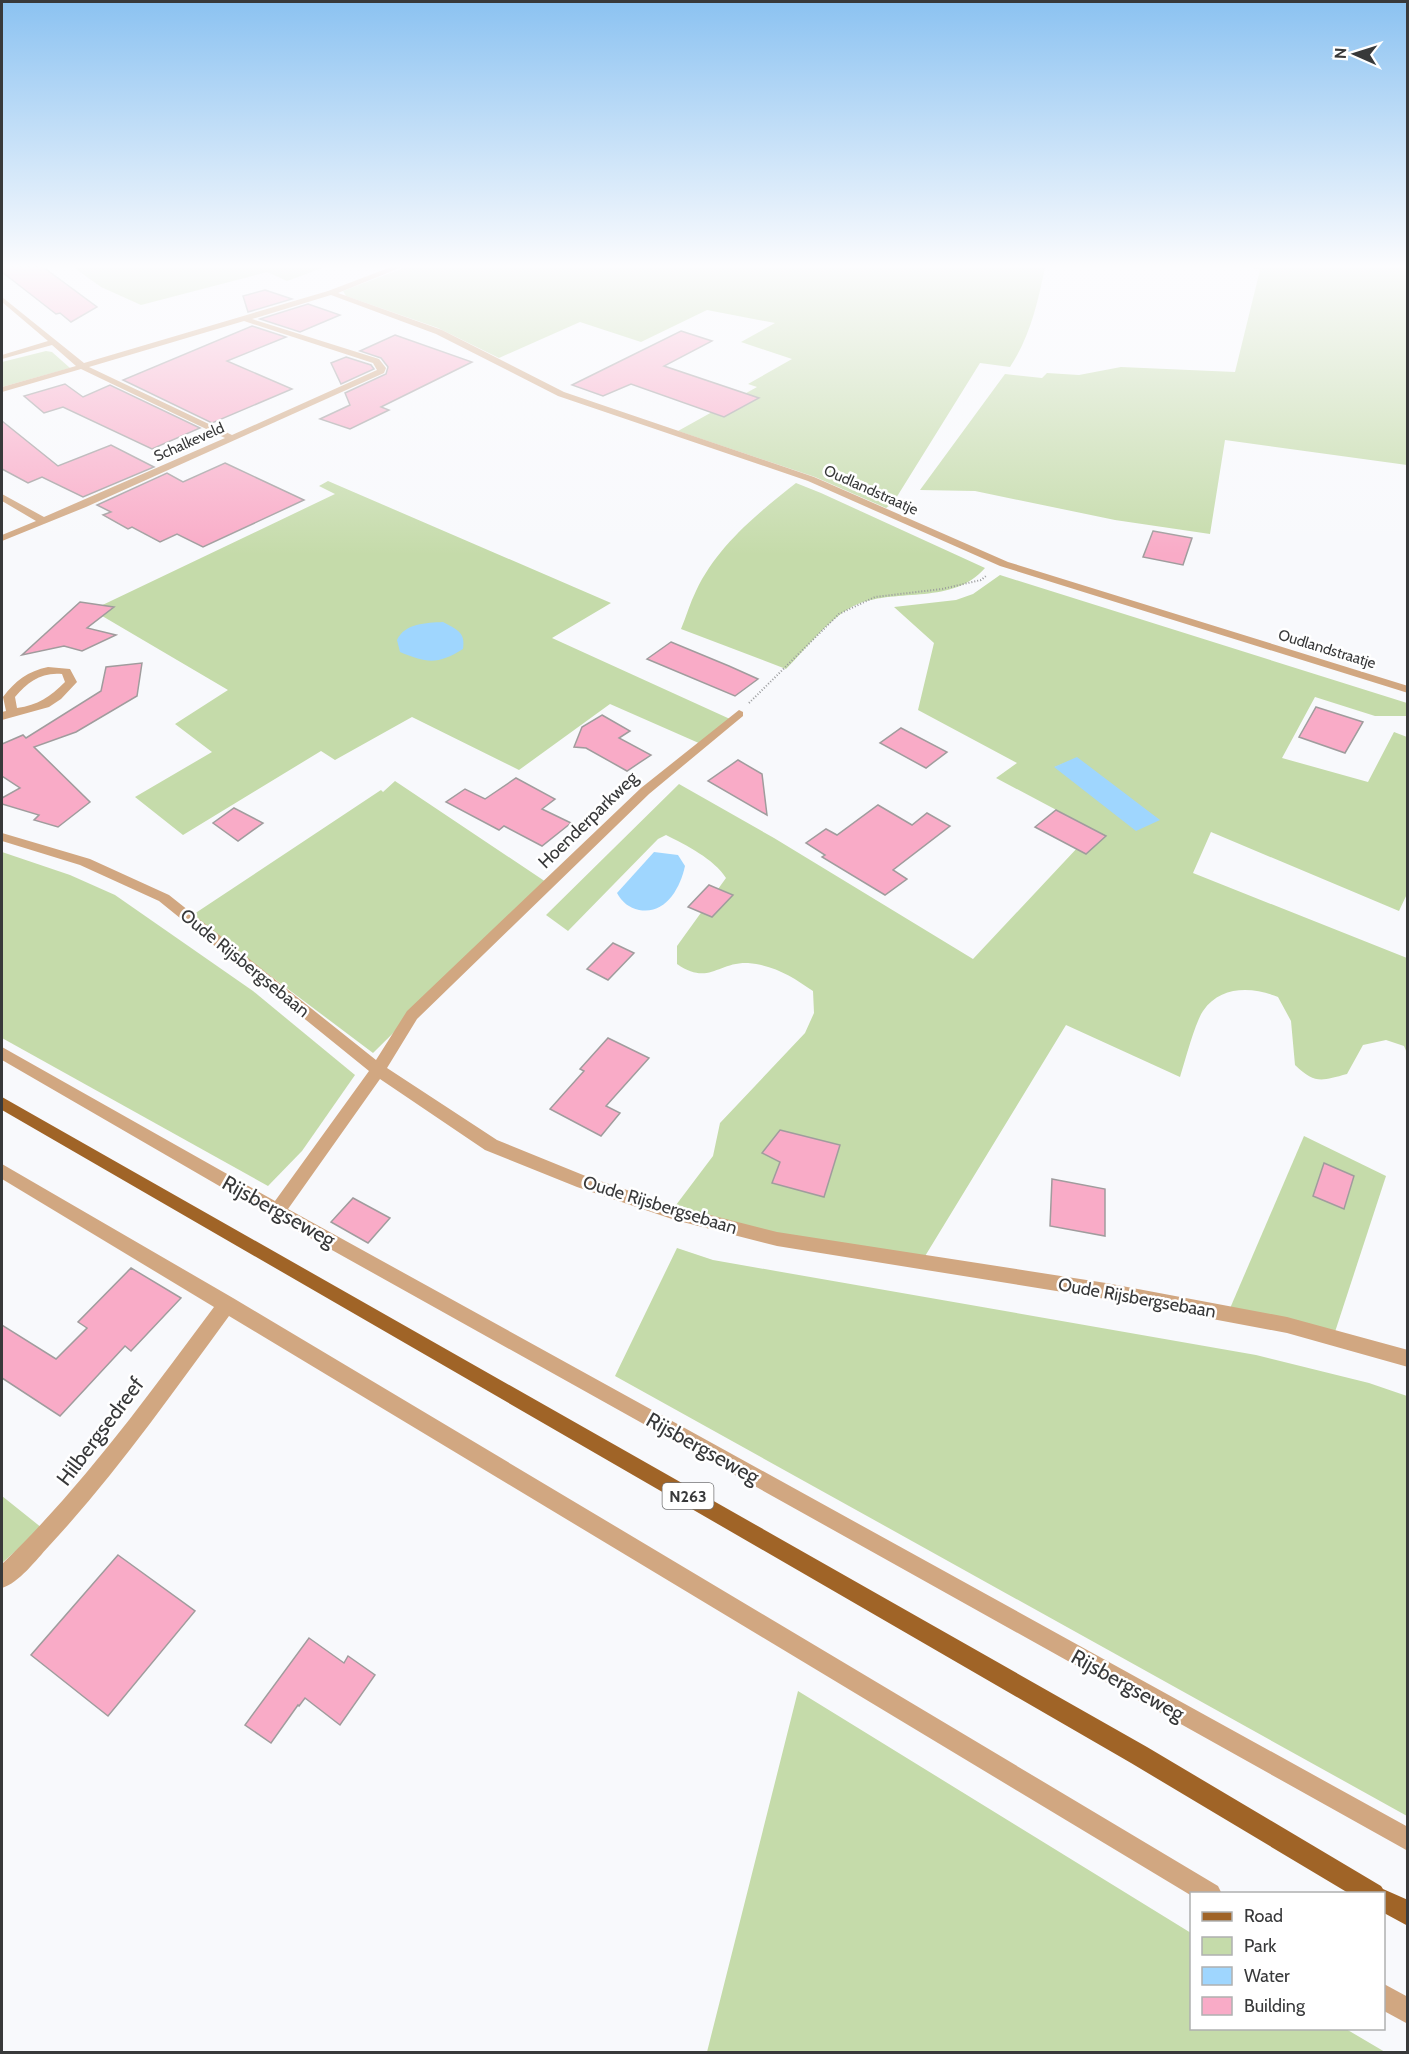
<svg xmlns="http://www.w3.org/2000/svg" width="1409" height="2054" font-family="Cabin,sans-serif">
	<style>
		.green { fill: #c5dbaa; fill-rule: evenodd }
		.water { fill: #9fd6fe }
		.building { fill: #f9abc7; stroke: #a09c9d; stroke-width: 1.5 }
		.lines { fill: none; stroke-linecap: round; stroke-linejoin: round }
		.path { stroke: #999a9c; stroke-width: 2; stroke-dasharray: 1 2; stroke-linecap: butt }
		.minor { fill: #d1a781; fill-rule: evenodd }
		.primary { fill: #a06427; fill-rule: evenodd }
		.labels { text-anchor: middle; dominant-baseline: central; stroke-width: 5; stroke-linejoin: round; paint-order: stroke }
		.far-street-label { font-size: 15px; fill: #38393a; stroke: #fff }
		.shield { fill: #fff; stroke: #747475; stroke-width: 1.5 }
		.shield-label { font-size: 16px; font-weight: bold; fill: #38393a }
		.street-label { font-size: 18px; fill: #38393a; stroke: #fff }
		.near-street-label { font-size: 21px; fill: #38393a; stroke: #fff }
	</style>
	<rect width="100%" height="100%" fill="#f8f9fc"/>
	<g class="green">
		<path d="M73,267H325L287,281L267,272L141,305L101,287Z"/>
		<path d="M406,267H1045C1038,302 1030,337 1010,367L980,363L893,503L886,508L815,477L678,431L757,387L748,384L792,359L741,342L775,323L707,310L641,342L580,322L499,358L438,328L346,296L343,291Z"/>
		<path d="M1249,267H1407V465L1225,440L1210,534L1115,520L975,491L920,490L1005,374L1042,378L1047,373L1079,375L1121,367L1235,372L1260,270Z"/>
		<path d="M46,351L52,352L70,368L2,387V362Z"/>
		<path d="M328,481L611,603L552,638L730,719L701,744L610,704L519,770L412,717L335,760L321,751L183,835L135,797L212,752L175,724L228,690L92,610L335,494L319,486Z"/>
		<path d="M796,483L821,493L985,568C953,605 898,588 858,604C831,615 806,649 786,669L681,629C686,617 690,603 696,591C717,546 758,513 796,483Z"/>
		<path d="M1000,575L1407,703V716H1375L1315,697L1282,758L1368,782L1394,732L1407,737V894L1399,911L1211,832L1193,873L1407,958V1053L1404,1046L1386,1040L1363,1045L1347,1074C1321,1081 1315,1084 1295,1065L1291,1021L1278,997C1253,987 1221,985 1203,1011C1195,1023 1185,1061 1180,1077L1066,1025L919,1266L670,1213L713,1156L720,1123L805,1033L814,1013L813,991C793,977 774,965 748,963C717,962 709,986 677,964V946L726,878C714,859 686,845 666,835L658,839L568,931L546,915L679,784L774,838L973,959L1094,830L996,778L1017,763L918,710L934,643L894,607L956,600L973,594ZM1077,758L1159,820L1055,767Z"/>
		<path d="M395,781L546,882L373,1053L191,916L381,790L383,792Z"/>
		<path d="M2,852L70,875L115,895L253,991L355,1075L302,1151L268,1186L2,1038Z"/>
		<path d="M1304,1136L1386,1176L1333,1338L1228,1313Z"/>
		<path d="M677,1248L713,1260L1256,1355L1369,1383L1407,1396V1816L615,1376Z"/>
		<path d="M2,1496L42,1528L2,1563Z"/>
		<path d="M798,1691L1191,1933L1192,2028L1346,2029L1385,2052H707Z"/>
	</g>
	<g class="water">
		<path d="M443,622C456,629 466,632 463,649C438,665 426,663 400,652L397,640C405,623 426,623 443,622Z"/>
		<path d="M1077,757L1160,820L1136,831L1054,767Z"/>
		<path d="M654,852L678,855L685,866C680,889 665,915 639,910C629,908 622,902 617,893Z"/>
	</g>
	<g class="building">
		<path d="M2,267H43L97,307L71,322L60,313L56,314L2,272Z"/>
		<path d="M265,290L292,299L248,312L243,296Z"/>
		<path d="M308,304L340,315L300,332L260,319Z"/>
		<path d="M252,326L286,337L227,361L292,389L212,423L123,380Z"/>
		<path d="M681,331L712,341L664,366L759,398L724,417L631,384L603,396L572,385Z"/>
		<path d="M395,335L472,362L381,407L389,410L350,429L320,419L350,405L345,393L386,374L388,367L381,358L360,351Z"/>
		<path d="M346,357L371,365L374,369L341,384L331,363Z"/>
		<path d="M65,384L83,397L110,385L200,428L152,449L63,407L44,413L24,396Z"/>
		<path d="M2,421L58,466L111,445L154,467L83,497L42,477L28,483L2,469Z"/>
		<path d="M225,463L304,500L203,547L177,534L160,542L132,527L128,529L103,515L111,512L97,505L167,473L183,482Z"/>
		<path d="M1153,531L1192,538L1183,565L1143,557Z"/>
		<path d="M80,602L114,607L87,628L116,635L82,651L64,646L22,655Z"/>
		<path d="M671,642L729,666L758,679L735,696L647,659Z"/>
		<path d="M142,663L137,696L76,732L34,747L90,802L58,827L34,820L39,815L2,804V798L20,788L2,776V744L23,735L26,738L101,691L106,667Z"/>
		<path d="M1316,707L1363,722L1345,753L1299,737Z"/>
		<path d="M602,715L630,731L619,738L651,755L627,771L586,748L574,747L582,727Z"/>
		<path d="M901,728L947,752L926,768L880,743Z"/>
		<path d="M738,760L762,774L767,815L708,781Z"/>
		<path d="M516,778L555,799L542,809L571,823L542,846L504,826L499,830L446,802L465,789L485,799Z"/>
		<path d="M878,805L912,825L927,813L950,826L893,870L907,879L885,895L822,857L825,855L806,843L826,829L837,835Z"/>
		<path d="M234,808L263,823L238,841L213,823Z"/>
		<path d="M1056,810L1106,836L1086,854L1035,827Z"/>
		<path d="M709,885L733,895L712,917L688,907Z"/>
		<path d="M613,943L634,953L608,980L587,969Z"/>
		<path d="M608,1038L649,1058L606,1106L620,1113L601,1136L550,1109L584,1071L580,1069Z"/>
		<path d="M780,1130L840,1145L824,1197L772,1183L780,1162L762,1153Z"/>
		<path d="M1324,1163L1354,1176L1344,1209L1313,1196Z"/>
		<path d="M1052,1179L1105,1189V1236L1050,1226Z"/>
		<path d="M353,1198L390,1218L368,1243L331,1222Z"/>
		<path d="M131,1268L181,1298L131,1351L125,1346L60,1416L2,1378V1325L56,1359L87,1328L78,1322Z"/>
		<path d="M118,1555L195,1611L108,1716L31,1655Z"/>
		<path d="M309,1638L344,1663L348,1656L375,1675L340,1725L305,1698L299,1706L298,1705L271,1743L245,1725Z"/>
	</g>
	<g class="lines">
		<path class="path" d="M749,703L839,614L875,597L942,589L981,580L986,576"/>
		<g class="minor">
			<path d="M391,267H402L338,293L442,330L564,392L814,477L1008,562L1408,686V693L1000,566L808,481L558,396L436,334L331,295L252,319L379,359L386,368L384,373L86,507L2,541V535L36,521L2,501V494L44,517L225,438L81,369L2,392V387L76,366L52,345L2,359V355L48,341L2,302V297L84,363L328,291ZM244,321L373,363L377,370L232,435L89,367Z"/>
			<path d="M48,667L70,669L77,682L61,699L49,707L2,720V712L6,711L3,697C15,681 28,671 48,667ZM62,674L65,682C50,697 38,705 17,708L15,697C28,682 41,672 62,674Z"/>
			<path d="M739,710L743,712V716L649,794L417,1019L387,1068L497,1140L588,1177L675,1206L777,1232L1106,1283L1287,1317L1408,1350V1367L1287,1333L1106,1299L777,1246L675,1220L577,1187L485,1150L380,1079L288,1209L1408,1827V1851L271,1216L2,1060V1047L275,1201L369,1071L159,901L80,865L2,841V833L90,859L169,895L376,1060L407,1011L641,788Z"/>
			<path d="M2,1164L233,1298L1218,1886L1222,1894H1192V1896L229,1316C171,1395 115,1475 49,1546C36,1560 19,1583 2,1588V1564C82,1487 147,1397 214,1307L2,1179Z"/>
			<path d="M1384,1984L1408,1997V2024L1384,2011Z"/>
		</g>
		<path class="primary" d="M2,1097L1147,1747L1381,1886L1383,1889L1408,1900V1926L1384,1913V1894H1350L1131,1763L2,1110Z"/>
	</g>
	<linearGradient id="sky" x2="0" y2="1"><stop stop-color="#8bc2f1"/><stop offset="0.48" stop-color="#fcfcfe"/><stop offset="1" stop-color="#fcfcfe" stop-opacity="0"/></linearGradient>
	<rect width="1409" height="555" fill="url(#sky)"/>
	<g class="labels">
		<g class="far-street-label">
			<text transform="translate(189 442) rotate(-24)">Schalkeveld</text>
			<text transform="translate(871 490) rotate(24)">Oudlandstraatje</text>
			<text transform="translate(1327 649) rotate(17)">Oudlandstraatje</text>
		</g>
		<rect class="shield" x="662.5" y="1483" width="51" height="26" rx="4.5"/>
		<g class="shield-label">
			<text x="688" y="1496">N263</text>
		</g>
		<g class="street-label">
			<text transform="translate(588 820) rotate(-44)">Hoenderparkweg</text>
			<text transform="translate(245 963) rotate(39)">Oude Rijsbergsebaan</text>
			<text transform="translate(660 1205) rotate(17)">Oude Rijsbergsebaan</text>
			<text transform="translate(1137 1298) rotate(10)">Oude Rijsbergsebaan</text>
		</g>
		<g class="near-street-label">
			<text transform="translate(279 1211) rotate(29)">Rijsbergseweg</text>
			<text transform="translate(100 1431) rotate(-53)">Hilbergsedreef</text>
			<text transform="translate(703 1448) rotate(29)">Rijsbergseweg</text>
			<text transform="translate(1128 1685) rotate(29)">Rijsbergseweg</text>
		</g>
	</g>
	<rect width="1409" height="2054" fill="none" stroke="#38393a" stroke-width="6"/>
	<rect x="1190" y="1892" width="195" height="138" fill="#ffffff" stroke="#afb0b0" stroke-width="1.5"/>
	<rect x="1202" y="1912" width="30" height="9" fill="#a06427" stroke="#afb0b0" stroke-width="1.5"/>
	<text x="1244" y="1922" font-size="18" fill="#38393a">Road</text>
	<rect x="1202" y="1937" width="30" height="18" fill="#c5dbaa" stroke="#afb0b0" stroke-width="1.5"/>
	<text x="1244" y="1952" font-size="18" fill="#38393a">Park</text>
	<rect x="1202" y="1967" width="30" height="18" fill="#9fd6fe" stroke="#afb0b0" stroke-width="1.5"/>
	<text x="1244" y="1982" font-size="18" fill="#38393a">Water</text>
	<rect x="1202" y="1997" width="30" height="18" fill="#f9abc7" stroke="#afb0b0" stroke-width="1.5"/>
	<text x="1244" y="2012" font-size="18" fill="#38393a">Building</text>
	<g transform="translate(1355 54) rotate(273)" stroke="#ffffff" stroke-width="4.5" paint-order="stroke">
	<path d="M0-4.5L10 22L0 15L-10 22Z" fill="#38393a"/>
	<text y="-9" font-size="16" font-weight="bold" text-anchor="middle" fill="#38393a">N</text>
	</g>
</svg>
